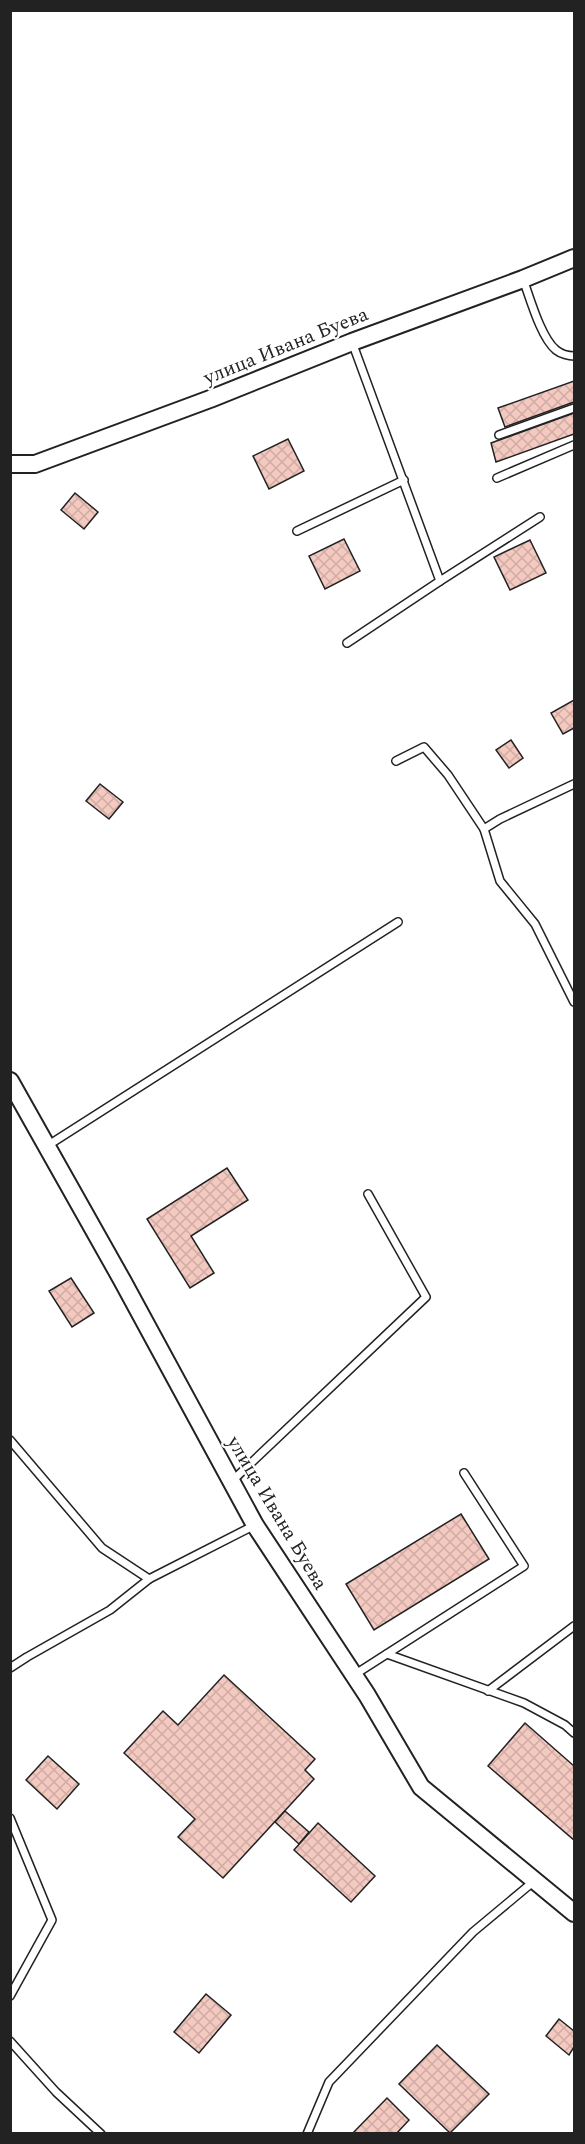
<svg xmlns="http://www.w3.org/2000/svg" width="585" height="2144" font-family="Spectral,serif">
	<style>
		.building { fill: url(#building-cross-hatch); stroke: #222; stroke-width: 1.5 }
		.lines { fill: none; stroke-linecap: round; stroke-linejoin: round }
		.service-casing { stroke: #222; stroke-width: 10 }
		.tertiary-casing { stroke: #222; stroke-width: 20 }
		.service { stroke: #fff; stroke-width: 7 }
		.tertiary { stroke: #fff; stroke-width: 16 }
		.labels { text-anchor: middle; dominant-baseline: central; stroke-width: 4.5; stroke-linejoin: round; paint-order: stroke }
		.street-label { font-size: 20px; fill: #222; stroke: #fff }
	</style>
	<defs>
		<pattern id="building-cross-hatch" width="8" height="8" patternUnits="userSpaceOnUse" patternTransform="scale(1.5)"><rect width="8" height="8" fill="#f3c9c0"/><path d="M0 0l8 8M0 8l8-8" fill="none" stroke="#d0aca5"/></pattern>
	</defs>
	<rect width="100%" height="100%" fill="#fff"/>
	<g class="building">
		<path d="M574,381V402L505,427L498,408Z"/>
		<path d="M574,413V434L496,462L491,443Z"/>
		<path d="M288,439L304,471L269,489L253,456Z"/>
		<path d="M75,493L98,512L84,529L61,510Z"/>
		<path d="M344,539L360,571L325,589L309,556Z"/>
		<path d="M530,540L546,573L510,590L494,557Z"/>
		<path d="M574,700V728L563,734L551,713Z"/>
		<path d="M511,740L523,758L509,768L496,750Z"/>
		<path d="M100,784L123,802L109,819L86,801Z"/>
		<path d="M227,1168L248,1200L191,1236L214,1273L190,1288L147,1219Z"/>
		<path d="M71,1278L94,1313L72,1327L49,1291Z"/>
		<path d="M461,1514L489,1559L374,1630L346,1584Z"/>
		<path d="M224,1675L315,1759L305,1770L314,1779L223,1878L178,1837L195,1819L124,1753L163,1711L178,1725Z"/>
		<path d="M525,1723L574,1766V1840L488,1766Z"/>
		<path d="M48,1756L79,1784L57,1809L26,1780Z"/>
		<path d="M285,1811L309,1832L299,1844L275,1822Z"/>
		<path d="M318,1823L375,1876L351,1902L294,1850Z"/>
		<path d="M206,1994L231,2015L199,2053L174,2032Z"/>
		<path d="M559,2019L574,2031V2047L569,2055L546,2036Z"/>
		<path d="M437,2045L489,2094L450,2133L399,2084Z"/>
		<path d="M387,2098L409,2120L396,2134H352Z"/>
	</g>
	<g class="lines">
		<defs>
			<g id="service">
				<path d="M523,279C530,298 541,338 556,350C561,354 569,356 574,356"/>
				<path d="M352,342L440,581L540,517"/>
				<path d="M499,435L574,408"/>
				<path d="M497,478L574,445"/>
				<path d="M297,531L404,480"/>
				<path d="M347,643L440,581"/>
				<path d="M396,761L424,747L448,775L484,829L500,819L574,784"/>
				<path d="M484,829L500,881L535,924L574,1002"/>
				<path d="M47,1146L398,922"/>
				<path d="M10,1440L102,1548L149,1579L255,1525"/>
				<path d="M231,1482L426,1297L368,1194"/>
				<path d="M387,1654L524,1703L565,1725L574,1733"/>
				<path d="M10,1668L27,1657L110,1610L149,1579"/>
				<path d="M354,1675L524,1566L464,1473"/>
				<path d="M488,1691L574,1626"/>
				<path d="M10,1818L52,1920L10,1996"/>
				<path d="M10,2041L56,2092L101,2134"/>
				<path d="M307,2134L329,2082L473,1932L533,1882"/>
			</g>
			<g id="tertiary">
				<path d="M10,464H35L210,399L352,342L523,279L574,258"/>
				<path d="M10,1081L122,1280L255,1525L367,1695L421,1787L574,1913"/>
			</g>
		</defs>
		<use href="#service" class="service-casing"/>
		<use href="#tertiary" class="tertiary-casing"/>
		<use href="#service" class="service"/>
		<use href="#tertiary" class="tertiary"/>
	</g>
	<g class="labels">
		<g class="street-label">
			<text transform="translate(286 346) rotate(-22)">улица Ивана Буева</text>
			<text transform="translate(277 1513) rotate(59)">улица Ивана Буева</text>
		</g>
	</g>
	<rect width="585" height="2144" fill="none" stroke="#222222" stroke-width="24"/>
</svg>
